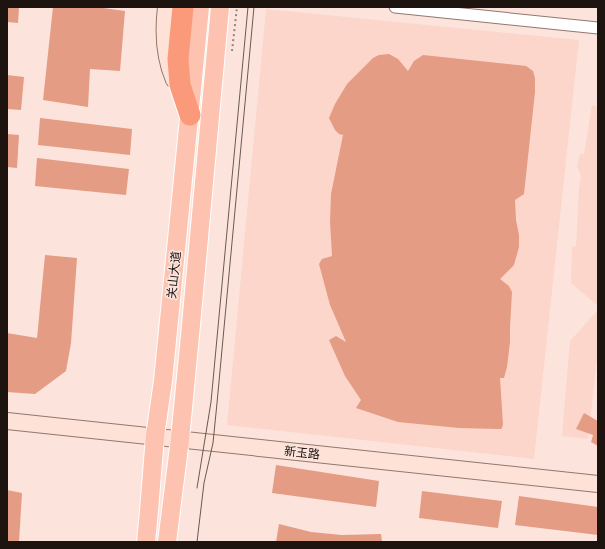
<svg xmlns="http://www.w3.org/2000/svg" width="605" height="549" font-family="Roboto,'Noto Sans SC',sans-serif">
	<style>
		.built { fill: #fcd6ca }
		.building { fill: #e49c84 }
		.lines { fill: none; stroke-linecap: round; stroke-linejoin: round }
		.street-casing { stroke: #92776e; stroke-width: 13 }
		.secondary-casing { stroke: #92776e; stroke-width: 18 }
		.primary-casing { stroke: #fff; stroke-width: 20 }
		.highway-casing { stroke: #fff; stroke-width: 23 }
		.path { stroke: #94837d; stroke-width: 2; stroke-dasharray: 2 3; stroke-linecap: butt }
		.street { stroke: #fff; stroke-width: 11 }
		.secondary { stroke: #fee1d7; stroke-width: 16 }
		.primary { stroke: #fdc2b0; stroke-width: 18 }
		.highway { stroke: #fb9a7b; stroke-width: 21 }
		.tram { stroke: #685a54; stroke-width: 1 }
		.labels { text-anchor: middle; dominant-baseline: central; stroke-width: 3.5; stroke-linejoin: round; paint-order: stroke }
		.street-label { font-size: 12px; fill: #1d130f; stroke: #fce4dc }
	</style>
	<rect width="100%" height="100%" fill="#fce4dc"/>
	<g class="built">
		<path d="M266,9L579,40L534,459L227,425Z"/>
		<path d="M592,105L598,107V306L571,283L572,247L576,246L579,189L581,176L577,166L580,154H584Z"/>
		<path d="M598,310V351L588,439L562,436L570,341Z"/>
	</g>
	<g class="building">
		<path d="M7,7H19L18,23L7,22Z"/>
		<path d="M53,7H96L125,11L120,71L90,69L88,107L43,100Z"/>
		<path d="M389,54L398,59L408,71L414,61L423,55L526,66L533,71L535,78V92L524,194L515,200L516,220L519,235V247L514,265L500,279L509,286L512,292L510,327V342L507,367L504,378H500L503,424L502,428L501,429H498L459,428L398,422L356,408L361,400L345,376L329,340L336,336L346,342L330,305L319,264L322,259L332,256L330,222L331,194L343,135L339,134L335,130L329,118L335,104L347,84L373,58L379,55Z"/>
		<path d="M7,75L24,77L21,110L7,109Z"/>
		<path d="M40,118L132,129L130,155L38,145Z"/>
		<path d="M7,134L19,135L17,168L7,167Z"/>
		<path d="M37,158L129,169L126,195L35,186Z"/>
		<path d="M45,255L77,258L71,343L66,371L35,394L7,392V333L37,338Z"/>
		<path d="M584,413L598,421V446L591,442L593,435L576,429Z"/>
		<path d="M276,465L379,481L376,507L272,493Z"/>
		<path d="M7,490L22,493L19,542H7Z"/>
		<path d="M422,491L502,501L498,528L419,518Z"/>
		<path d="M519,496L598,507V535L515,525Z"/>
		<path d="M279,524L311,532L342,535L381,534L382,542H276Z"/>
	</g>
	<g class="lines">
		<defs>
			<path id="street" d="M395,7L598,28"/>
			<g id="secondary">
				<path d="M166,7C163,32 164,57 174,80"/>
				<path d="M7,421L598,484"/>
			</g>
			<g id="primary">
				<path d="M146,542L149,511L155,436L163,381L200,7"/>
				<path d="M167,542L180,439L191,325L220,7"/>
			</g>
			<path id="highway" d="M183,7L178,59L180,85L190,115"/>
		</defs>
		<use href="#street" class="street-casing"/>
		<use href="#secondary" class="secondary-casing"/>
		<use href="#primary" class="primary-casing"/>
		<use href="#highway" class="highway-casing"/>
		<path class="path" d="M232,51L237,7"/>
		<use href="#street" class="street"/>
		<use href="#secondary" class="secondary"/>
		<use href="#primary" class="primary"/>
		<use href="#highway" class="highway"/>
		<g class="tram">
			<path d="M197,488L211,402L248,7"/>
			<path d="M197,542L204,483L213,443L217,403L254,7"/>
		</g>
	</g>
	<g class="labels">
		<g class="street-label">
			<text transform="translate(174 275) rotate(-84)">关山大道</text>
			<text transform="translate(302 453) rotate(6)">新玉路</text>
		</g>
	</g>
	<rect width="605" height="549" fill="none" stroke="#1d130f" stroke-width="16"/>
</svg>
